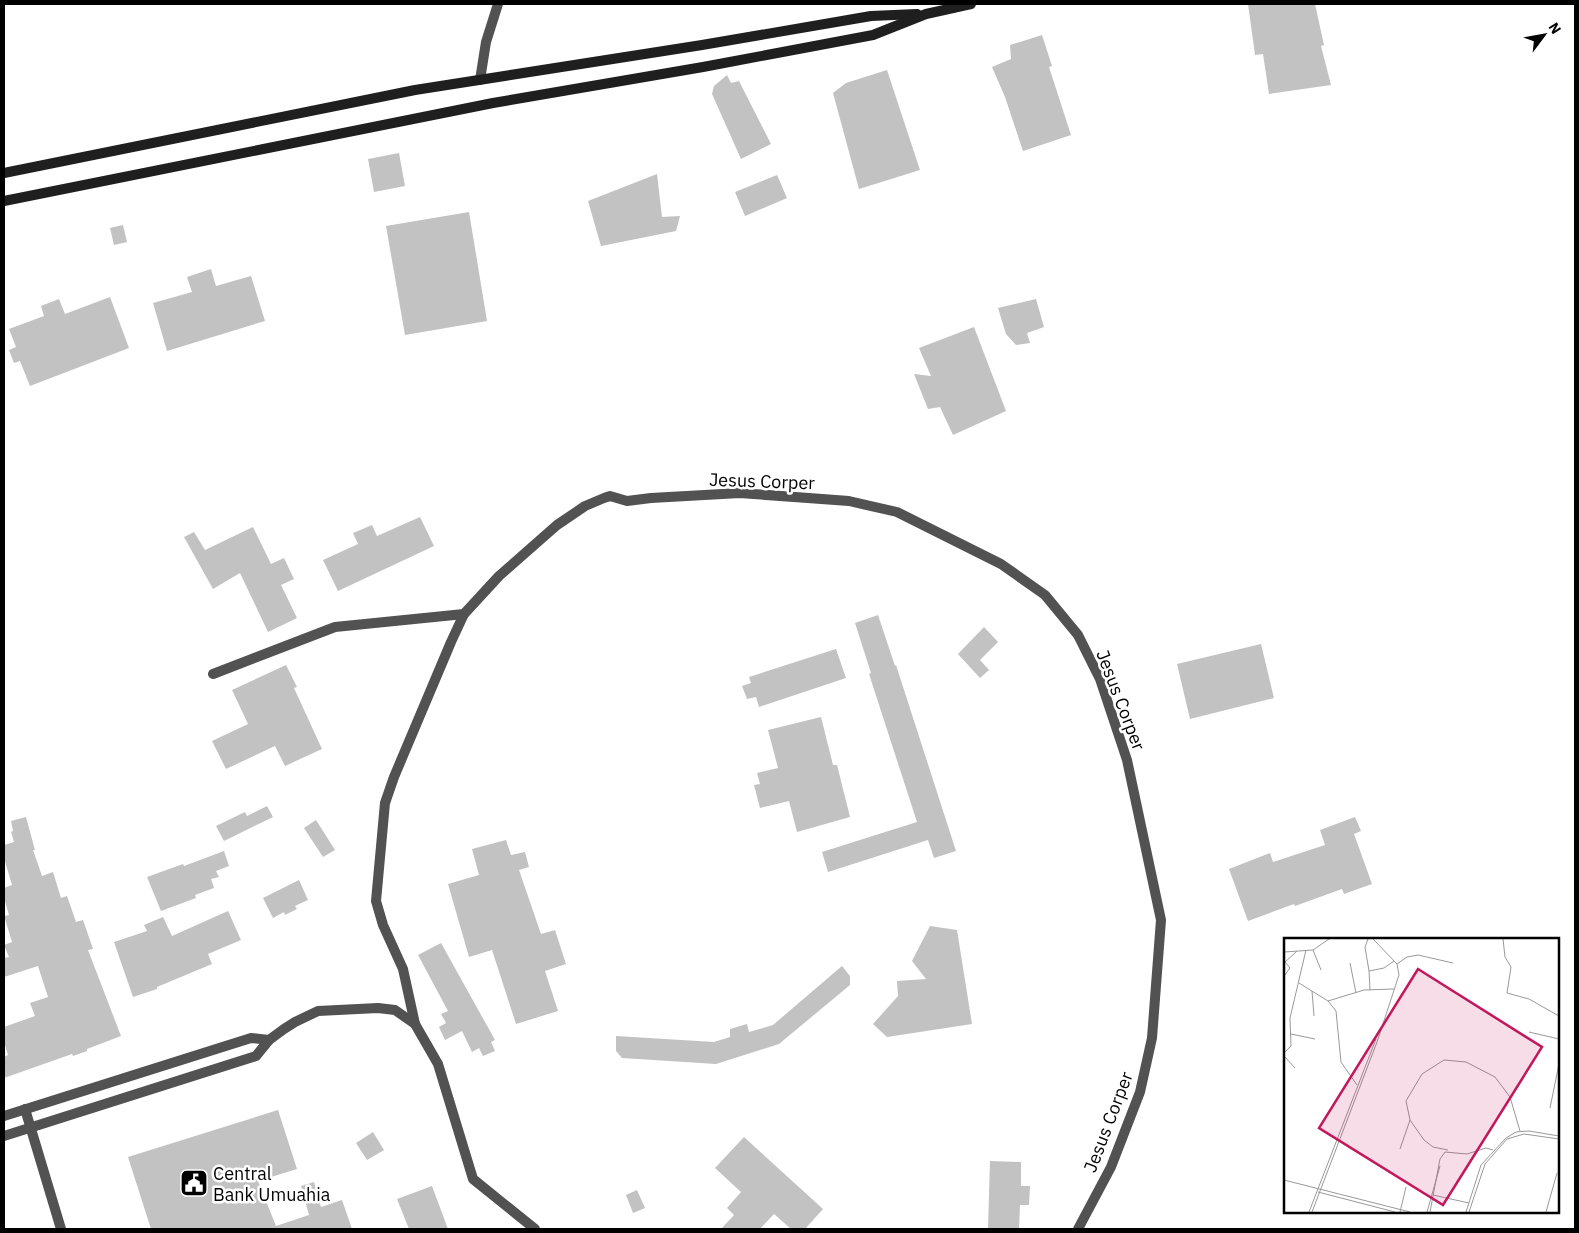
<svg xmlns="http://www.w3.org/2000/svg" width="1579" height="1233" font-family="'IBM Plex Sans',sans-serif">
	<style>
		.building { fill: #c2c2c2 }
		.lines { fill: none; stroke-linecap: round; stroke-linejoin: round }
		.street { stroke: #525252; stroke-width: 10 }
		.secondary { stroke: #1f1f1f; stroke-width: 10 }
		.labels { text-anchor: middle; dominant-baseline: central; stroke-width: 5; stroke-linejoin: round; paint-order: stroke }
		.street-label { font-size: 18px; fill: #000; stroke: #fff }
		.poi-label { font-size: 18px; fill: #000; stroke: #fff; text-anchor: start }
		.inset-road { fill: none; stroke: #999; stroke-width: 1 }
		.view { fill: #c2185b; fill-opacity: 0.15; stroke: #c2185b; stroke-width: 2.5 }
		.inset-edge { fill: none; stroke: #000; stroke-width: 2.5 }
	</style>
	<rect width="100%" height="100%" fill="#fff"/>
	<g class="building">
		<path d="M1248,4H1315L1324,45L1321,46L1331,85L1269,94L1263,54L1255,55Z"/>
		<path d="M1042,35L1052,66L1049,67L1071,135L1023,151L1005,97L992,67L1011,59L1010,45Z"/>
		<path d="M887,70L920,170L859,189L833,93L846,83Z"/>
		<path d="M727,75L731,83L739,81L771,144L741,159L712,94L714,86Z"/>
		<path d="M399,153L405,186L374,192L368,159Z"/>
		<path d="M657,174L662,217L680,216L676,231L601,246L588,201Z"/>
		<path d="M777,175L787,198L745,216L735,192Z"/>
		<path d="M469,212L487,321L405,335L386,226Z"/>
		<path d="M123,225L127,242L114,245L110,228Z"/>
		<path d="M211,269L216,286L251,276L265,321L167,351L153,303L192,292L187,277Z"/>
		<path d="M110,297L129,348L30,386L20,361L14,363L9,350L16,347L9,329L44,316L41,306L59,299L65,314Z"/>
		<path d="M1036,299L1044,327L1027,333L1030,343L1016,345L1006,334L998,308Z"/>
		<path d="M974,327L1006,411L953,435L940,407L928,409L914,374L931,376L919,348Z"/>
		<path d="M420,517L434,546L338,591L323,560L358,544L353,533L372,525L377,536Z"/>
		<path d="M253,527L271,564L284,558L294,579L281,585L297,618L268,632L240,573L213,589L184,537L194,532L205,550Z"/>
		<path d="M878,615L895,666L896,665L956,851L934,858L928,840L828,872L822,852L917,822L869,674L871,673L855,623Z"/>
		<path d="M984,627L998,642L980,660L989,670L980,678L958,654Z"/>
		<path d="M1261,644L1274,698L1190,719L1177,664Z"/>
		<path d="M836,649L846,678L759,707L756,697L747,699L742,686L751,683L749,677Z"/>
		<path d="M286,665L297,687L294,688L322,749L285,766L275,746L226,769L212,741L248,724L232,690Z"/>
		<path d="M821,717L833,765H837L850,817L797,832L789,801L760,808L754,785L760,784L757,773L778,768L768,730Z"/>
		<path d="M267,806L273,817L224,841L216,826L245,812L247,816Z"/>
		<path d="M26,817L35,850H33L42,876L53,872L61,898L67,896L76,922L83,920L93,949L88,950L121,1036L87,1049V1051L73,1056L72,1054L4,1078V1057L8,1055L4,1042V1027L35,1016L30,1003L48,997L38,966L4,977V958L9,957L4,945L12,942L4,916L9,915L4,898V888L12,885L4,858V845L14,842L11,832L13,831L11,821Z"/>
		<path d="M1355,817L1361,831L1354,834L1372,884L1344,894L1342,889L1295,906L1294,904L1248,921L1229,869L1270,853L1273,862L1325,845L1320,830Z"/>
		<path d="M316,820L335,850L323,857L304,828Z"/>
		<path d="M506,840L511,855L525,852L529,867L519,870L541,934L555,930L566,964L545,971L558,1011L516,1024L492,950L469,957L448,884L479,875L472,849Z"/>
		<path d="M224,851L229,866L216,871L219,877L211,879L214,888L195,895L196,898L161,911L147,877L183,864L184,866Z"/>
		<path d="M299,880L308,900L295,906L297,909L285,915L284,912L273,918L263,898Z"/>
		<path d="M228,911L241,940L208,954L212,964L157,987V989L133,997L114,942L147,931L144,925L163,917L172,936Z"/>
		<path d="M930,926L957,930L972,1024L887,1037L873,1024L898,996L897,981L926,979L912,961Z"/>
		<path d="M441,943L495,1040L491,1042L495,1051L483,1056L479,1048L472,1052L462,1031L445,1040L439,1027L446,1023L441,1014L448,1011L418,955Z"/>
		<path d="M842,966L850,976V985L779,1044L716,1064L622,1058L616,1051V1036L714,1042L730,1037V1029L747,1024L749,1032L773,1025Z"/>
		<path d="M278,1110L297,1169L258,1181L276,1226L309,1215L301,1186L314,1182L321,1207L342,1200L352,1229H151L128,1157Z"/>
		<path d="M373,1132L384,1150L367,1160L356,1143Z"/>
		<path d="M744,1137L823,1209L805,1229H791L774,1214L760,1229H721L734,1215L727,1208L741,1192L715,1168Z"/>
		<path d="M990,1161L1021,1162V1186H1030L1029,1205H1020L1019,1229H988Z"/>
		<path d="M432,1186L448,1229H409L397,1199Z"/>
		<path d="M637,1190L645,1208L633,1213L626,1195Z"/>
	</g>
	<g class="lines">
		<g class="street">
			<path d="M480,80L486,42L498,4"/>
			<path d="M213,674L335,627L464,614"/>
			<path d="M415,1024L403,969L383,925L376,901L385,803L394,777L451,642L464,614L499,576L557,525L585,506L604,498L610,496L627,501L651,498L740,493L849,501L897,512L1001,564L1045,595L1078,635L1100,679L1127,760L1161,920L1152,1038L1140,1092L1111,1167L1078,1229"/>
			<path d="M25,1109L61,1229"/>
			<path d="M4,1116L251,1038L269,1040"/>
			<path d="M4,1136L256,1056L269,1040L284,1029L295,1022L318,1011L378,1008L395,1010L415,1024L438,1064L473,1179L535,1229"/>
		</g>
		<g class="secondary">
			<path d="M4,173L415,90L702,45L871,16L917,14"/>
			<path d="M4,201L493,103L703,67L873,35L926,14L971,4"/>
		</g>
	</g>
	<defs>
		<symbol id="civic-square" viewBox="-11 -11 22 22"><rect x="-9" y="-9" width="18" height="18" rx="4" fill="#000" stroke="#fff"/><path d="M-.6-6.5H3V-4.5H.6V-3L4-1V1h2V6H-6V1h2V-1L-.6-3ZM-1.2 2.5V6h2.4V2.5Z" fill="#fff"/></symbol>
	</defs>
	<g fill-rule="evenodd">
		<use href="#civic-square" x="178" y="1167" width="32" height="32"/>
	</g>
	<g class="labels">
		<g class="street-label">
			<text transform="translate(762 481) rotate(2)">Jesus Corper</text>
			<text transform="translate(1121 700) rotate(69)">Jesus Corper</text>
			<text transform="translate(1108 1122) rotate(-69)">Jesus Corper</text>
		</g>
		<g class="poi-label">
			<text x="213" y="1173">Central<tspan x="213" dy="21">Bank Umuahia</tspan></text>
		</g>
	</g>
	<g transform="translate(1284 938)">
		<rect width="275" height="275" fill="#fff"/>
		<path class="inset-road" d="M84,1L81,9L85,33M219,1L221,19L227,29L223,55L245,61L275,78M29,12L37,32M0,14L29,12L45,1M0,25L13,13M66,25L72,55M113,26L123,19L134,17L169,25M0,38L6,30L1,24M15,45L44,63L52,73L57,124L73,147M86,52L85,33L100,30L110,23M28,53L30,78M44,63L80,52L110,51M245,94L275,101M7,96L31,101M0,115L7,108L6,80L22,12M0,118L11,130M266,170L275,126M116,211L126,182M164,212L149,209L140,202L126,182L122,163L138,136L160,122L182,124L211,139L226,159L236,193M0,242L126,274M34,254L111,274M149,257L185,265M25,274L92,101M28,274L93,104L115,37L113,26L89,1M116,274L122,249M143,274L156,228M146,274L156,221L161,214L183,216L202,210L209,212M182,274L197,227L222,200L232,194L245,193L275,198M185,274L201,226L223,201L240,196L275,201M262,274L273,235"/>
		<path class="view" d="M134,31L258,109L159,267L35,190Z"/>
		<rect width="275" height="275" class="inset-edge"/>
	</g>
	<rect width="1579" height="1233" fill="none" stroke="#000000" stroke-width="10"/>
	<g transform="translate(1544 35) rotate(58)" stroke="#ffffff" stroke-width="4" paint-order="stroke">
	<path d="M0-4L9 19L0 12L-9 19Z" fill="#000000"/>
	<text y="-8" font-size="14" font-weight="bold" text-anchor="middle" fill="#000000">N</text>
	</g>
</svg>
